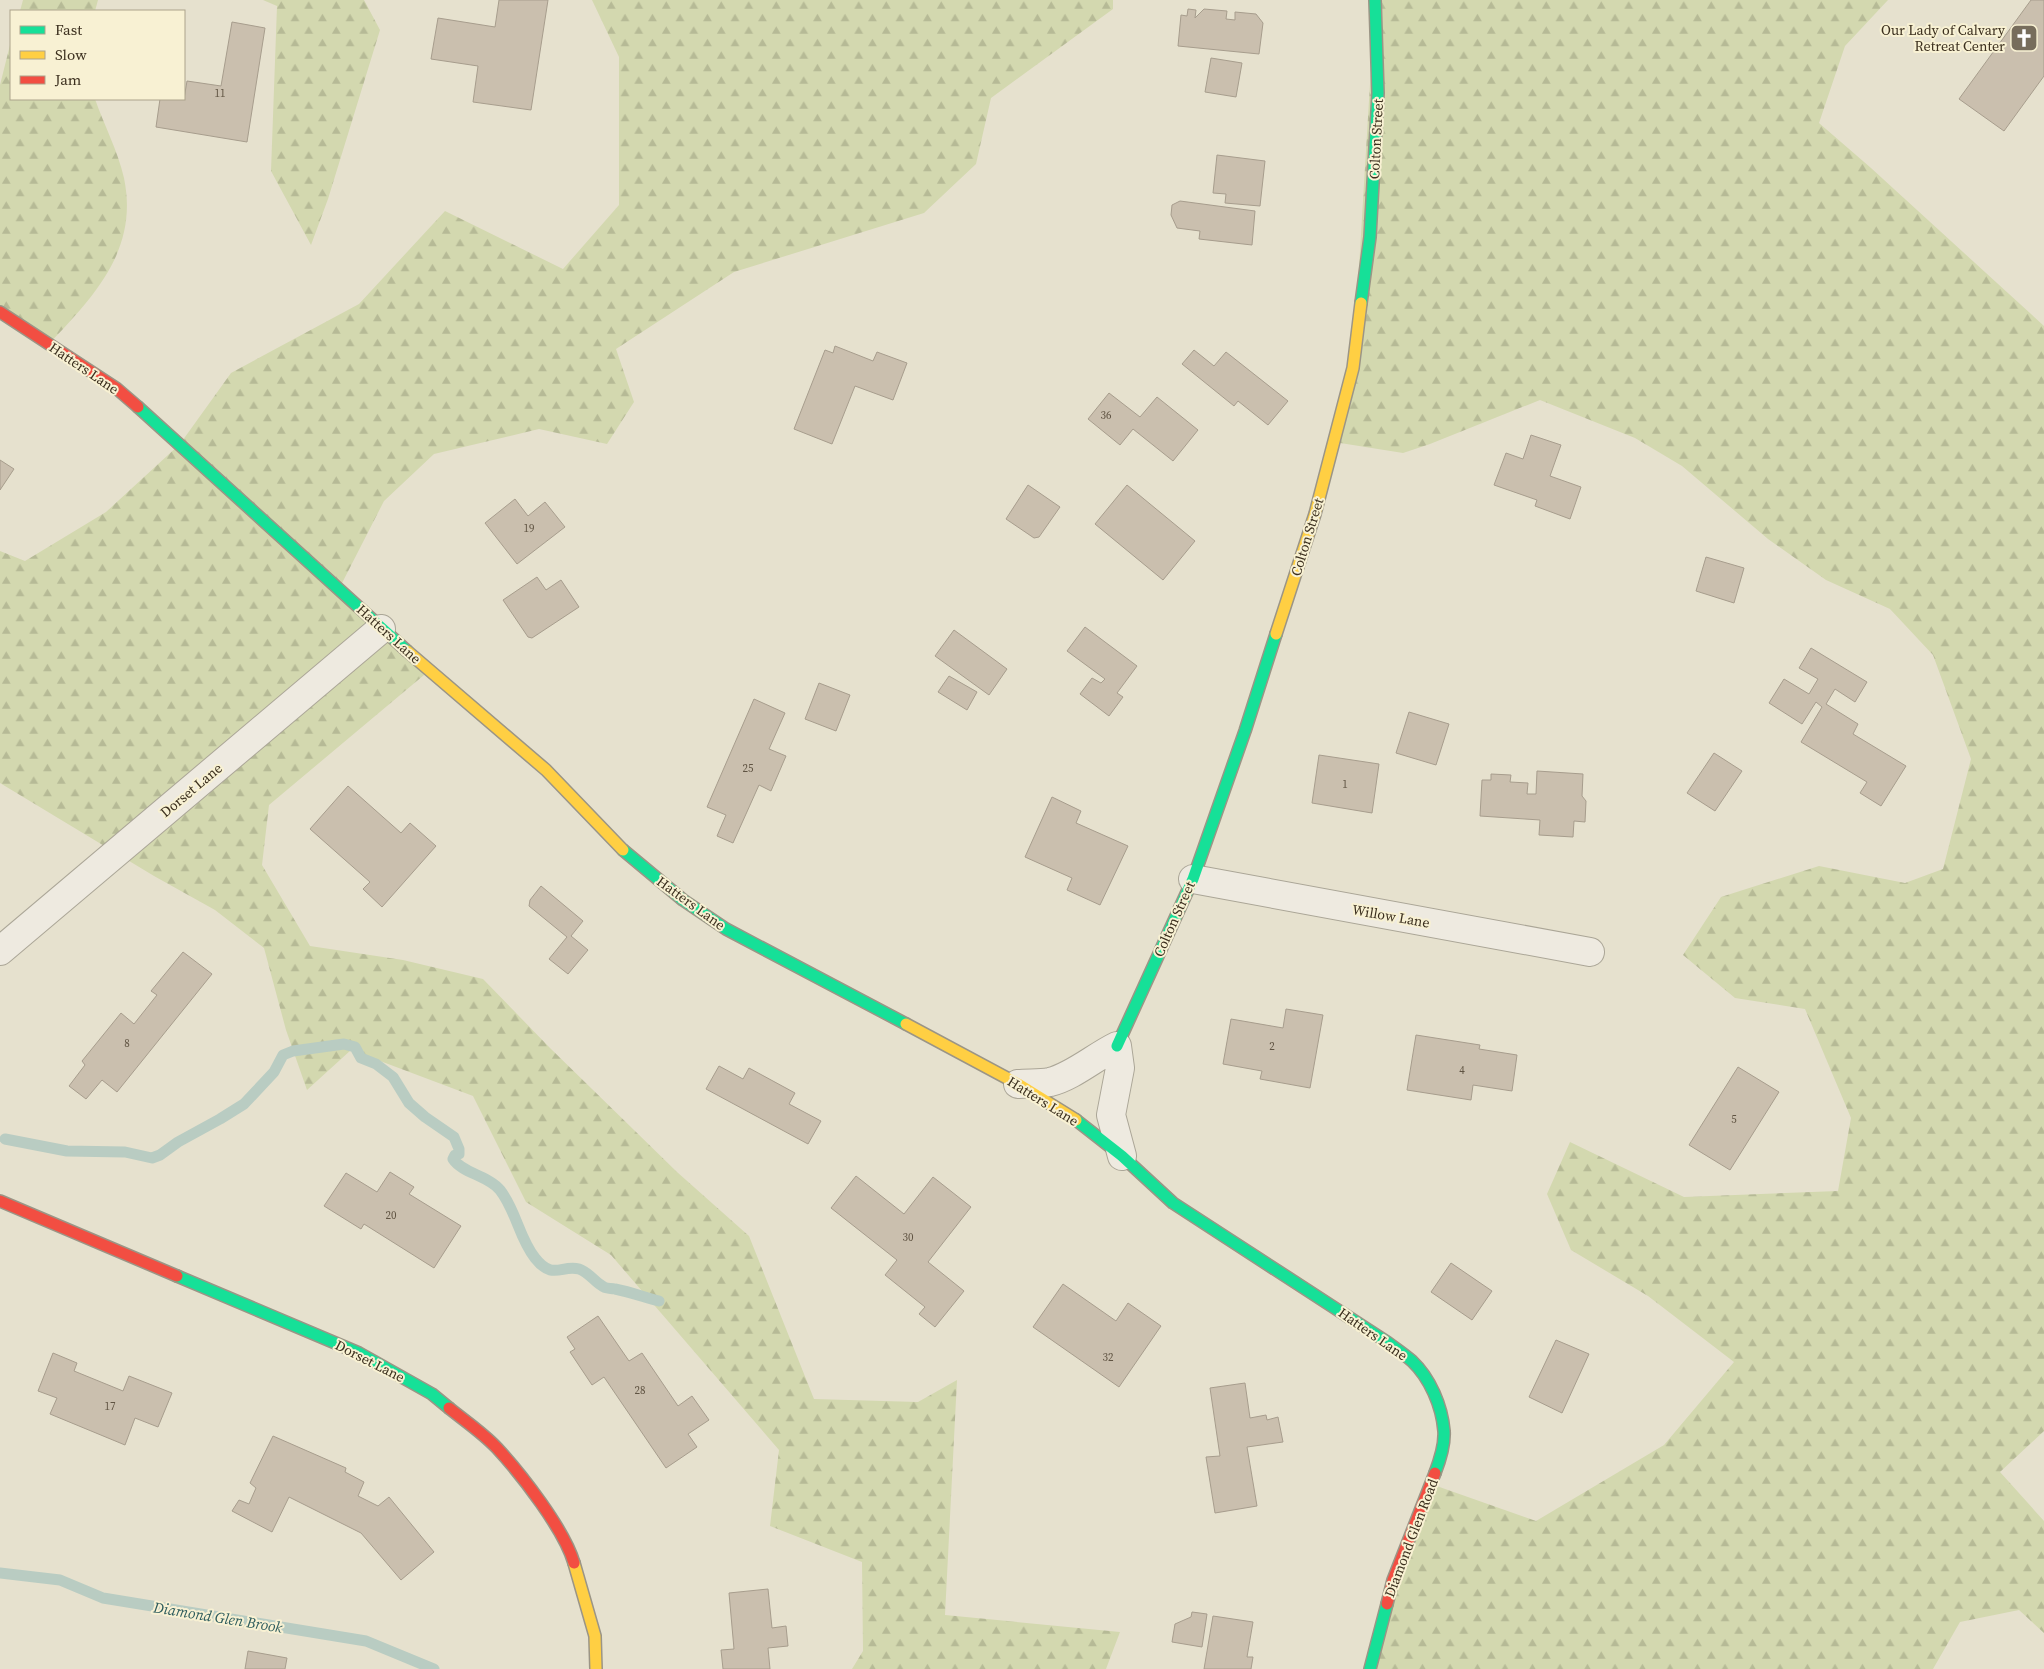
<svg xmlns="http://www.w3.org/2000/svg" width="2044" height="1669" font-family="'Source Serif 4',serif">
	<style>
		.forest { fill: url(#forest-firs) }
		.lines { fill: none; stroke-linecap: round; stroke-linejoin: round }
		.stream { stroke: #b9ccc2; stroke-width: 11 }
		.building { fill: #cabfae; stroke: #a79d8d }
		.street-casing { stroke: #aba697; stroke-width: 30 }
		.fast-casing { stroke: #9b9586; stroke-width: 14 }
		.slow-casing { stroke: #9b9586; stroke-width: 14 }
		.jam-casing { stroke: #9b9586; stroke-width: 14 }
		.street { stroke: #eeeae0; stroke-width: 28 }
		.fast { stroke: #16e098; stroke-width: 11 }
		.slow { stroke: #ffcf43; stroke-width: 11 }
		.jam { stroke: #f24e42; stroke-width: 11 }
		.labels { text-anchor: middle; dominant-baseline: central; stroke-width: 4; stroke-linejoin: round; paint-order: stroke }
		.number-label { font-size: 11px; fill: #5f5342 }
		.poi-label { font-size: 14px; fill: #3b2f1e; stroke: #f8f1d3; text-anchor: end }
		.street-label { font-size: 14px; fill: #3b2f1e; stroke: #f8f1d3 }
		.water-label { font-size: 15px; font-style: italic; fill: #2c5b5c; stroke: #f8f1d3 }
	</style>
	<defs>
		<pattern id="forest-firs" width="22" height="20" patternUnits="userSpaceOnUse" patternTransform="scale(1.25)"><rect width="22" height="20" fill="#d3d8af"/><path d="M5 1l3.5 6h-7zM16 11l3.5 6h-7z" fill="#b6ba96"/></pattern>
	</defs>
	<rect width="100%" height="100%" fill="#e6e1ce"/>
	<g class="forest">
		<path d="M23,0H98L95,11H20Z"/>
		<path d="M263,0H364L380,30L328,199L311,245L271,171L277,6Z"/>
		<path d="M592,0H1113V9L991,98L976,164L924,213L734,272L616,349L634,402L607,444L539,429L434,454L384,501L339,589L430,670L269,805L262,865L310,946L403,960L483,979L550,1048L677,1172L749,1236L814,1399L918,1402L957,1380L945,1615L1120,1632L1106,1669H852L863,1651L862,1562L770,1526L779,1450L611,1255L526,1202L473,1096L351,1050L307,1090L286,1030L264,948L215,910L154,876L0,783V551L25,561L106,512L180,444L231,373L359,304L445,211L563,269L619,205V57Z"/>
		<path d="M1375,0H1888L1845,46L1819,123L1871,168L2044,326V1431L2000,1472L2044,1521V1633L2019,1610L1960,1622L1933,1669H1370L1431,1484L1536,1521L1664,1445L1734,1362L1648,1296L1571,1250L1547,1194L1570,1142L1684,1197L1838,1191L1851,1118L1805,1009L1735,998L1683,955L1721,897L1819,866L1905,883L1943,869L1971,759L1933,655L1890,609L1826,580L1768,539L1682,466L1635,438L1540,400L1430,444L1403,453L1334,442L1353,368Z"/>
		<path d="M11,41V99H95C104,125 118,151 124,178C139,250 94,296 49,344L0,312V85Z"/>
	</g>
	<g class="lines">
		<g class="stream">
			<path d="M5,1139L67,1151L125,1152L152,1158L160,1155L178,1142L220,1119L244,1104L274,1072L283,1055L293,1051L344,1044L355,1047L361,1058L376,1064L393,1077L409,1103L425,1117L454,1137L459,1149V1154L455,1155L453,1159C462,1173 489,1176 500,1190C516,1210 519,1238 535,1258C553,1281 562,1264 579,1269C589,1272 595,1283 604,1287C607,1289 611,1288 615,1289C630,1292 644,1297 659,1301"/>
			<path d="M0,1573L60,1580L103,1598L366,1641L434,1669"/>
		</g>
	</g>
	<g class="building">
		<path d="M499,0H548L531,110L473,102L478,66L431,59L438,18L495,27Z"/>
		<path d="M2031,0H2044V76L2004,131L1959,99Z"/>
		<path d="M1188,9L1196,10L1195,18L1204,9L1227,11L1226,19L1235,20V12L1256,14L1263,23L1259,54L1178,46L1181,15L1187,16Z"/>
		<path d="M232,22L265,28L247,142L156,127L160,99H184L187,81L221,86Z"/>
		<path d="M1211,58L1242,63L1236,97L1205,92Z"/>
		<path d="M1217,155L1265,161L1260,206L1225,203L1226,194L1213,193Z"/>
		<path d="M1180,201L1255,211L1252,245L1199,239L1200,231L1177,228L1171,215L1172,205Z"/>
		<path d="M835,346L873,361L877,352L907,363L893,400L855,386L832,444L794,429L825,350L833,353Z"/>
		<path d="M1194,350L1214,366L1226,352L1288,401L1268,425L1238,401L1234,406L1182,364Z"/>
		<path d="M1109,393L1140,417L1157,397L1198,430L1173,461L1133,429L1120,445L1088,419Z"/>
		<path d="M1531,435L1561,445L1550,476L1581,487L1570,519L1535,506L1537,500L1494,485L1506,453L1523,459Z"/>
		<path d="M0,460L14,469L0,490Z"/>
		<path d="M1028,485L1060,507L1039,537L1034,538L1006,519Z"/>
		<path d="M1127,485L1195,541L1163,580L1095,524Z"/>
		<path d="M515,499L528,516L545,502L565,527L517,564L485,523Z"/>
		<path d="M1706,557L1744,568L1734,603L1696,591Z"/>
		<path d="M537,577L546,590L561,580L579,607L532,638L528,637L503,600Z"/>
		<path d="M1085,627L1137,666L1117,693L1123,697L1109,716L1080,694L1092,678L1101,683L1105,679L1067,651Z"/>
		<path d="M954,630L1007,669L989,695L935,656Z"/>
		<path d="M1811,648L1867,682L1855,702L1835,689L1826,704L1858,724L1853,734L1906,766L1881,806L1860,793L1867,782L1801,742L1822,707L1816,702L1802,724L1769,703L1784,679L1809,694L1818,679L1799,668Z"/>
		<path d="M949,676L977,692L967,710L938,692Z"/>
		<path d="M819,683L850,695L836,731L805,719Z"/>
		<path d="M754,699L785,713L769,749L786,756L771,791L759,785L733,843L717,836L726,815L707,807Z"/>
		<path d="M1409,712L1449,724L1436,765L1396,753Z"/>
		<path d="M1714,753L1742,771L1715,811L1687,793Z"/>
		<path d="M1319,755L1379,764L1372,813L1312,803Z"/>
		<path d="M1537,771L1583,774L1582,796L1586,801L1585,822L1574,821L1573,837L1539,835L1540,820L1480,816L1482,780H1491V774L1511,775L1510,782L1528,783L1527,794H1536Z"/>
		<path d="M348,786L401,833L410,823L436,846L382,907L363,889L370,882L310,829Z"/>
		<path d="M1052,797L1081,811L1076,823L1128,846L1100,905L1067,890L1072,878L1025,857Z"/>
		<path d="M541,886L583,921L571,936L588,950L568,974L549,959L567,937L529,906L530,900Z"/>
		<path d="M183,952L212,974L117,1092L102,1080L86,1099L69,1086L85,1065L82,1061L121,1013L134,1024L157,995L151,991Z"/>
		<path d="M1286,1009L1323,1015L1310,1088L1260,1079L1262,1071L1223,1064L1231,1019L1283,1028Z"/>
		<path d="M1416,1035L1480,1045L1479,1049L1517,1055L1512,1091L1473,1085L1471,1100L1407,1090Z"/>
		<path d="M719,1066L743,1079L749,1068L795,1093L789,1104L821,1121L808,1144L706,1089Z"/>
		<path d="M1738,1067L1779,1092L1730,1170L1689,1145Z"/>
		<path d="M390,1172L414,1187L409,1194L461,1226L434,1268L364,1224L361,1229L324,1206L346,1173L377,1192Z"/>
		<path d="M856,1176L904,1214L933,1177L971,1207L928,1262L964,1291L935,1327L919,1314L925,1307L885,1275L897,1260L831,1208Z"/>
		<path d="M1451,1263L1492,1291L1472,1320L1431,1292Z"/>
		<path d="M1063,1284L1116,1321L1128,1303L1161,1326L1119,1387L1033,1327Z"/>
		<path d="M598,1316L629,1361L642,1353L678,1406L692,1396L709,1420L688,1434L697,1447L666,1468L604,1377L592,1385L570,1352L575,1349L567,1337Z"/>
		<path d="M1556,1340L1589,1354L1562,1413L1529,1397Z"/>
		<path d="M53,1353L77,1363L74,1371L123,1391L129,1376L172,1393L158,1427L135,1418L125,1445L50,1414L57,1398L38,1391Z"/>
		<path d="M1245,1383L1250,1418L1266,1415L1267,1420L1278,1417L1283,1442L1247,1447L1257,1506L1215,1513L1206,1457L1220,1456L1210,1388Z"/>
		<path d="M273,1436L346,1468L345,1472L364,1482L358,1496L378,1506L389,1497L434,1552L401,1580L361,1533L289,1497L272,1532L232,1511L239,1500L249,1504L256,1488L250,1483Z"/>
		<path d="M768,1589L772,1628L786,1626L788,1646L768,1648L770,1669H723L721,1650L734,1649L729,1593Z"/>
		<path d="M1192,1612L1207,1614L1202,1647L1172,1642L1175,1624L1191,1617Z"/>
		<path d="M1213,1616L1253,1622L1247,1657H1253L1251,1669H1204Z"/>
		<path d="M248,1651L287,1658L285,1669H245Z"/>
	</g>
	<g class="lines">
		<defs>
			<g id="street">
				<path d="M1193,879L1590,952"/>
				<path d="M0,951L381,629"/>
				<path d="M1018,1084C1028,1083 1040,1084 1050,1082C1072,1077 1096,1056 1117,1046L1120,1068L1111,1115L1122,1156"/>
			</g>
			<g id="fast">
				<path d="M1361,303L1370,237L1378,93L1375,0"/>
				<path d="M138,407L407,651"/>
				<path d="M623,850L683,900L726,929L906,1024"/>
				<path d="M1117,1046L1193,879L1245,731L1276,634"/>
				<path d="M1076,1120L1122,1156L1173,1203L1387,1342C1395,1348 1404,1354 1412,1361C1430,1378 1442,1406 1444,1431C1445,1445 1440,1460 1435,1473"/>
				<path d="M177,1276L359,1353L432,1394L449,1408"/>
				<path d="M1370,1669L1387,1604"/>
			</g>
			<g id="slow">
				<path d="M1276,634L1315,514L1353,368L1361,303"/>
				<path d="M407,651L546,770L623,850"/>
				<path d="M906,1024L1018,1084L1076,1120"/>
				<path d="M574,1563L595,1636L596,1669"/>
			</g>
			<g id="jam">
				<path d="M0,312L116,388L138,407"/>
				<path d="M0,1201L177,1276"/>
				<path d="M449,1408C465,1421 483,1433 497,1448C521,1474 564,1529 574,1563"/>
				<path d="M1387,1604L1393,1580L1435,1473"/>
			</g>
		</defs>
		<use href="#street" class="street-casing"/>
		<use href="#fast" class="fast-casing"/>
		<use href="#slow" class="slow-casing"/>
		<use href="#jam" class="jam-casing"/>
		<use href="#street" class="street"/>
		<use href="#fast" class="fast"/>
		<use href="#slow" class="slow"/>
		<use href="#jam" class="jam"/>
	</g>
	<defs>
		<symbol id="church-square" viewBox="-11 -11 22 22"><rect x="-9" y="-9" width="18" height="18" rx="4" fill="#776d5c" stroke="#f8f1d3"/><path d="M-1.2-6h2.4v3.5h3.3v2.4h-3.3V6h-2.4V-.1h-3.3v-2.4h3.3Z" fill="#fff"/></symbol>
	</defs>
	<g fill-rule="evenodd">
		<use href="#church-square" x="2008" y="22" width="32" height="32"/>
	</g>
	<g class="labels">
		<g class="number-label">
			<text x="220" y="93">11</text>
			<text x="1106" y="415">36</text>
			<text x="529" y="528">19</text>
			<text x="748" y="768">25</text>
			<text x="1345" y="784">1</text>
			<text x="127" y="1043">8</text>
			<text x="1272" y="1046">2</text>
			<text x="1462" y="1070">4</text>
			<text x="1734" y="1119">5</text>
			<text x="391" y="1215">20</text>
			<text x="908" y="1237">30</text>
			<text x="1108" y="1357">32</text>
			<text x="640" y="1390">28</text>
			<text x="110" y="1406">17</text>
		</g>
		<g class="poi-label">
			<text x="2005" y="30">Our Lady of Calvary<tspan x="2005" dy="16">Retreat Center</tspan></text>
		</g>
		<g class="street-label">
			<text transform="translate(1376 139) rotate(-87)">Colton Street</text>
			<text transform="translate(84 368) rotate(34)">Hatters Lane</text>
			<text transform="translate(1307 537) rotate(-73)">Colton Street</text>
			<text transform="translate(389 634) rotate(42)">Hatters Lane</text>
			<text transform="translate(191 790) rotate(-40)">Dorset Lane</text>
			<text transform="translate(691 903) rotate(36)">Hatters Lane</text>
			<text transform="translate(1391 916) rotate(10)">Willow Lane</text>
			<text transform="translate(1174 919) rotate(-66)">Colton Street</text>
			<text transform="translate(1043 1101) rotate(32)">Hatters Lane</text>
			<text transform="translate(1373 1334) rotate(35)">Hatters Lane</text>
			<text transform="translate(370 1361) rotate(27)">Dorset Lane</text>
			<text transform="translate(1411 1538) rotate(-69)">Diamond Glen Road</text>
		</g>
		<g class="water-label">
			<text transform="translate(218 1617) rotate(9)">Diamond Glen Brook</text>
		</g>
	</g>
	<rect x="10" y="10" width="175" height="90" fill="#f8f1d3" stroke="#aca38b"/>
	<rect x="20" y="26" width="25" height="8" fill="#16e098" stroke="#aca38b"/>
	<text x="55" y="35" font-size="15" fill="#3b2f1e">Fast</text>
	<rect x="20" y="51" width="25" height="8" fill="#ffcf43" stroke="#aca38b"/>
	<text x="55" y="60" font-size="15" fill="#3b2f1e">Slow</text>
	<rect x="20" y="76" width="25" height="8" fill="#f24e42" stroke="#aca38b"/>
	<text x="55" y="85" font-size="15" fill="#3b2f1e">Jam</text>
</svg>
